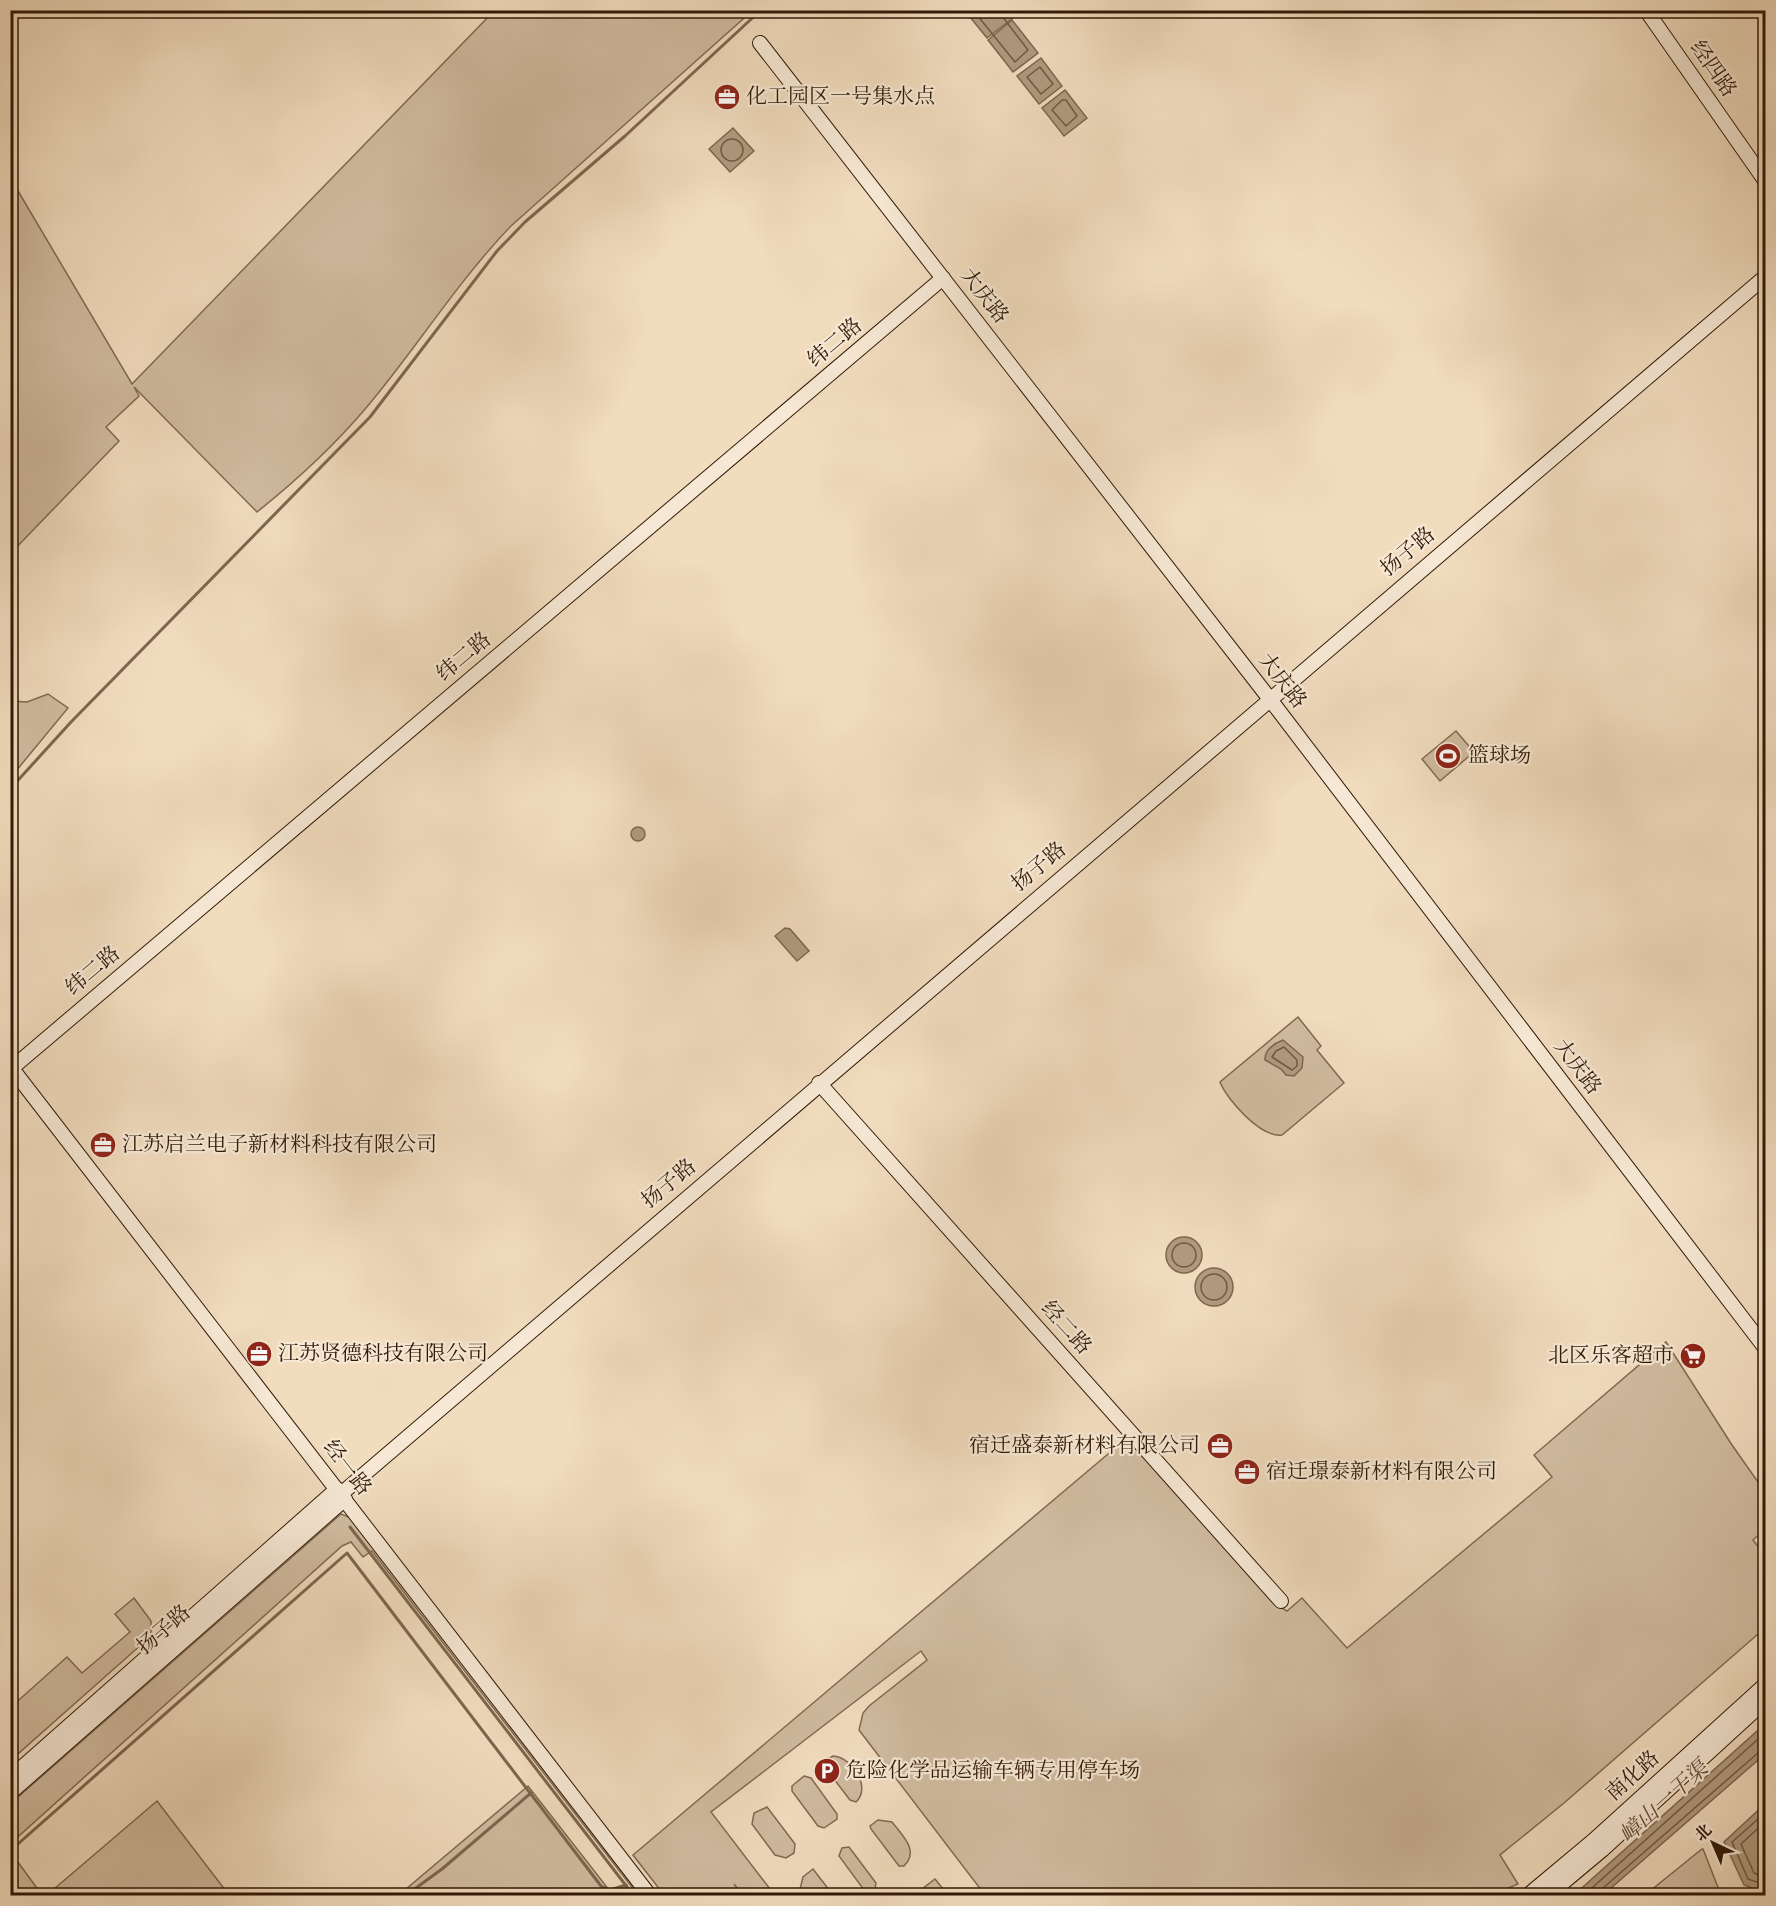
<svg xmlns="http://www.w3.org/2000/svg" width="1776" height="1906" font-family="'Libre Bodoni','Noto Serif SC',serif">
	<style>
		.green { fill: #d0bb9f; stroke: #806a52; stroke-width: 1.5 }
		.water { fill: #b09a7f; stroke: #7d664f; stroke-width: 1.5 }
		.lines { fill: none; stroke-linecap: round; stroke-linejoin: round }
		.shore { stroke: #705a42; stroke-width: 1.5 }
		.stream { stroke: #7d664f; stroke-width: 3 }
		.secondary-casing { stroke: #311906; stroke-width: 16 }
		.secondary { stroke: #f6e8d5; stroke-width: 14 }
		.labels { text-anchor: middle; dominant-baseline: central; stroke-width: 4.5; stroke-linejoin: round; paint-order: stroke }
		.street-label { font-size: 21px; fill: #311906; stroke: #f6e8d5 }
		.poi-label { font-size: 21px; fill: #311906; stroke: #f6e8d5; text-anchor: start }
		.water-label { font-size: 22px; font-style: italic; fill: #644d36; stroke: #f6e8d5 }
	</style>
	<rect width="100%" height="100%" fill="#f1dcbe"/>
	<filter id="stains"><feTurbulence type="fractalNoise" baseFrequency=".00333" numOctaves="4"/><feColorMatrix values="0 0 0 0 .2 0 0 0 0 .09 0 0 0 0 .02 0 0 0 .5 -.17"/></filter>
	<radialGradient id="worn" r=".72"><stop offset=".6" stop-color="#630" stop-opacity="0"/><stop offset="1" stop-color="#630" stop-opacity=".3"/></radialGradient>
	<g class="green">
		<path d="M494,11H752L511,226C457,282 416,349 366,408C333,447 297,480 257,512L134,387L139,396L106,427L119,441L11,553V179L132,384Z"/>
		<path d="M48,694L68,708L11,777V701L27,702Z"/>
		<path d="M1456,731L1474,752L1440,781L1422,759Z"/>
		<path d="M1298,1017L1321,1046L1317,1050L1344,1083L1282,1135C1261,1138 1227,1100 1220,1082Z"/>
		<path d="M1666,1342L1732,1445L1765,1492V1529L1753,1540L1765,1555V1628L1564,1803L1500,1855L1518,1884L1492,1895H985L859,1730L863,1713L869,1706L927,1660L921,1651L711,1812L770,1889V1895H743L734,1884L742,1895H664L633,1855L1127,1438L1275,1604L1287,1611L1302,1598L1347,1648L1552,1477L1534,1455Z"/>
		<path d="M341,1514L351,1518L644,1895H638L372,1551L363,1557L351,1542L342,1546L11,1843L10,1804Z"/>
		<path d="M134,1598L151,1621V1636L11,1760V1707L67,1657L82,1673L130,1632L115,1614Z"/>
		<path d="M833,1756C852,1757 872,1787 856,1802L850,1800L824,1766L826,1760Z"/>
		<path d="M804,1776L811,1778L837,1814V1819L824,1828L818,1826L792,1791V1786Z"/>
		<path d="M528,1786L613,1895H399Z"/>
		<path d="M157,1801L229,1895H47Z"/>
		<path d="M767,1807L795,1844L794,1853L786,1858L775,1855L752,1824L754,1813Z"/>
		<path d="M878,1820L892,1822C902,1835 920,1851 904,1866H899L871,1829L870,1826Z"/>
		<path d="M849,1847L876,1883L875,1889L871,1893L864,1890L839,1856L842,1848Z"/>
		<path d="M1703,1849L1721,1895H1645L1702,1849Z"/>
		<path d="M15,1858L42,1895H11V1862Z"/>
		<path d="M813,1869L833,1895H805L800,1889L803,1877Z"/>
		<path d="M935,1879L948,1895H921L922,1889Z"/>
	</g>
	<g class="water">
		<path d="M965,11H1005L1012,19L987,38Z"/>
		<path d="M1012,20L1038,53L1013,72L988,40Z"/>
		<path d="M1041,58L1062,86L1039,104L1017,76Z"/>
		<path d="M1065,90L1087,118L1064,136L1042,108Z"/>
		<path d="M733,128L754,151L730,172L709,149Z"/>
		<circle cx="638" cy="834" r="7"/>
		<path d="M785,928L790,929L809,951L797,961L775,936Z"/>
		<path d="M1283,1040L1303,1057L1302,1068L1294,1076L1286,1075L1281,1069L1265,1060C1264,1050 1275,1043 1283,1040Z"/>
		<circle cx="1184" cy="1255" r="18"/>
		<circle cx="1214" cy="1287" r="19"/>
		<path d="M1765,1724V1754L1603,1895H1574Z"/>
		<path d="M1765,1804L1766,1890L1763,1892L1744,1885L1724,1842Z"/>
	</g>
	<g class="lines">
		<g class="shore">
			<path d="M973,10L1015,62L1028,50L1002,16L1001,10"/>
			<path d="M1040,67L1053,84L1041,94L1027,77Z"/>
			<path d="M1062,100H1066L1077,116L1066,126L1052,110Z"/>
			<circle cx="732" cy="150" r="11"/>
			<path d="M1284,1047L1297,1060V1066L1292,1070L1272,1057L1276,1051Z"/>
			<circle cx="1184" cy="1255" r="12"/>
			<circle cx="1214" cy="1287" r="13"/>
			<path d="M1766,1812L1732,1842L1748,1879L1766,1885"/>
			<path d="M1766,1821L1741,1844L1754,1873L1766,1878"/>
			<path d="M1583,1896L1766,1732"/>
			<path d="M1600,1896L1603,1888L1759,1752L1766,1750"/>
		</g>
		<g class="stream">
			<path d="M10,789L71,722L370,417L497,251L525,222L625,136L761,10"/>
			<path d="M350,1527L634,1896"/>
			<path d="M10,1851L347,1553L601,1886L610,1890L626,1885"/>
			<path d="M405,1896L442,1869L531,1793"/>
		</g>
		<defs>
			<g id="secondary">
				<path d="M1646,10L1766,182"/>
				<path d="M760,43L1269,698L1766,1349"/>
				<path d="M10,1066L650,1896"/>
				<path d="M12,1068L943,278"/>
				<path d="M819,1083L1281,1601"/>
				<path d="M341,1494L1766,276"/>
				<path d="M10,1778L337,1489"/>
				<path d="M10,1793L345,1499"/>
				<path d="M1527,1896L1593,1841L1766,1684"/>
				<path d="M1547,1896L1602,1850L1766,1700"/>
			</g>
		</defs>
		<use href="#secondary" class="secondary-casing"/>
		<use href="#secondary" class="secondary"/>
	</g>
	<defs>
		<symbol id="office-disc" viewBox="-11 -11 22 22"><circle r="9.5" fill="#8f2418" stroke="#f6e8d5"/><path d="M-6-3h4V-5.5h4V-3h4V5H-6ZM-1-4.5V-3h2v-1.5ZM-6 0V1H6V0Z" fill="#fff"/></symbol>
		<symbol id="stadium-disc" viewBox="-11 -11 22 22"><circle r="9.5" fill="#8f2418" stroke="#f6e8d5"/><path d="M0-5a6.5 5 0 1 0 0 10a6.5 5 0 1 0 0-10ZM-3.5-1.8h7v3.6h-7Z" fill="#fff"/></symbol>
		<symbol id="supermarket-disc" viewBox="-11 -11 22 22"><circle r="9.5" fill="#8f2418" stroke="#f6e8d5"/><path d="M-6-5.5h2.5l.6 2H6L4.5 2H-2.5L-4.4-4H-6ZM-1.5 3.2a1.3 1.3 0 1 0 .1 0ZM3 3.2a1.3 1.3 0 1 0 .1 0Z" fill="#fff"/></symbol>
		<symbol id="parking-disc" viewBox="-11 -11 22 22"><circle r="9.5" fill="#8f2418" stroke="#f6e8d5"/><path d="M-3.5-5.5H1a3.5 3.5 0 0 1 0 7H-1V5.5H-3.5ZM-1-3.4V-.6H.8a1.4 1.4 0 0 0 0-2.8Z" fill="#fff"/></symbol>
	</defs>
	<g fill-rule="evenodd">
		<use href="#office-disc" x="712" y="82" width="30" height="30"/>
		<use href="#stadium-disc" x="1433" y="741" width="30" height="30"/>
		<use href="#office-disc" x="88" y="1130" width="30" height="30"/>
		<use href="#office-disc" x="244" y="1339" width="30" height="30"/>
		<use href="#supermarket-disc" x="1678" y="1341" width="30" height="30"/>
		<use href="#office-disc" x="1205" y="1431" width="30" height="30"/>
		<use href="#office-disc" x="1232" y="1457" width="30" height="30"/>
		<use href="#parking-disc" x="812" y="1756" width="30" height="30"/>
	</g>
	<g class="labels">
		<g class="street-label">
			<text transform="translate(1713 69) rotate(55)">经四路</text>
			<text transform="translate(984 296) rotate(52)">大庆路</text>
			<text transform="translate(835 343) rotate(-40)">纬二路</text>
			<text transform="translate(1408 552) rotate(-40)">扬子路</text>
			<text transform="translate(464 657) rotate(-40)">纬二路</text>
			<text transform="translate(1282 681) rotate(52)">大庆路</text>
			<text transform="translate(1039 867) rotate(-40)">扬子路</text>
			<text transform="translate(93 971) rotate(-40)">纬二路</text>
			<text transform="translate(1577 1067) rotate(53)">大庆路</text>
			<text transform="translate(669 1184) rotate(-40)">扬子路</text>
			<text transform="translate(1066 1328) rotate(48)">经二路</text>
			<text transform="translate(347 1468) rotate(52)">经一路</text>
			<text transform="translate(164 1630) rotate(-41)">扬子路</text>
			<text transform="translate(1633 1776) rotate(-42)">南化路</text>
		</g>
		<g class="poi-label">
			<text x="746" y="97">化工园区一号集水点</text>
			<text x="1468" y="756">篮球场</text>
			<text x="122" y="1145">江苏启兰电子新材料科技有限公司</text>
			<text x="278" y="1354">江苏贤德科技有限公司</text>
			<text x="1674" y="1356" text-anchor="end">北区乐客超市</text>
			<text x="1200" y="1446" text-anchor="end">宿迁盛泰新材料有限公司</text>
			<text x="1266" y="1472">宿迁璟泰新材料有限公司</text>
			<text x="846" y="1771">危险化学品运输车辆专用停车场</text>
		</g>
		<g class="water-label">
			<text transform="translate(1664 1802) rotate(-42)">嶂山一干渠</text>
		</g>
	</g>
	<rect width="1776" height="1906" fill="none" stroke="#f1dcbe" stroke-width="36"/>
	<rect x="12" y="12" width="1752" height="1882" fill="none" stroke="#311906" stroke-width="3"/>
	<rect x="18" y="18" width="1740" height="1870" fill="none" stroke="#311906" stroke-width="1.5"/>
	<g transform="translate(1713 1843) rotate(316)" stroke="#f6e8d5" stroke-width="4.5" paint-order="stroke">
	<path d="M0-4.5L10 22L0 15L-10 22Z" fill="#311906"/>
	<text y="-9" font-size="16" font-weight="bold" text-anchor="middle" fill="#311906">北</text>
	</g>
	<rect width="100%" height="100%" filter="url(#stains)"/>
	<rect width="100%" height="100%" fill="url(#worn)"/>
</svg>
